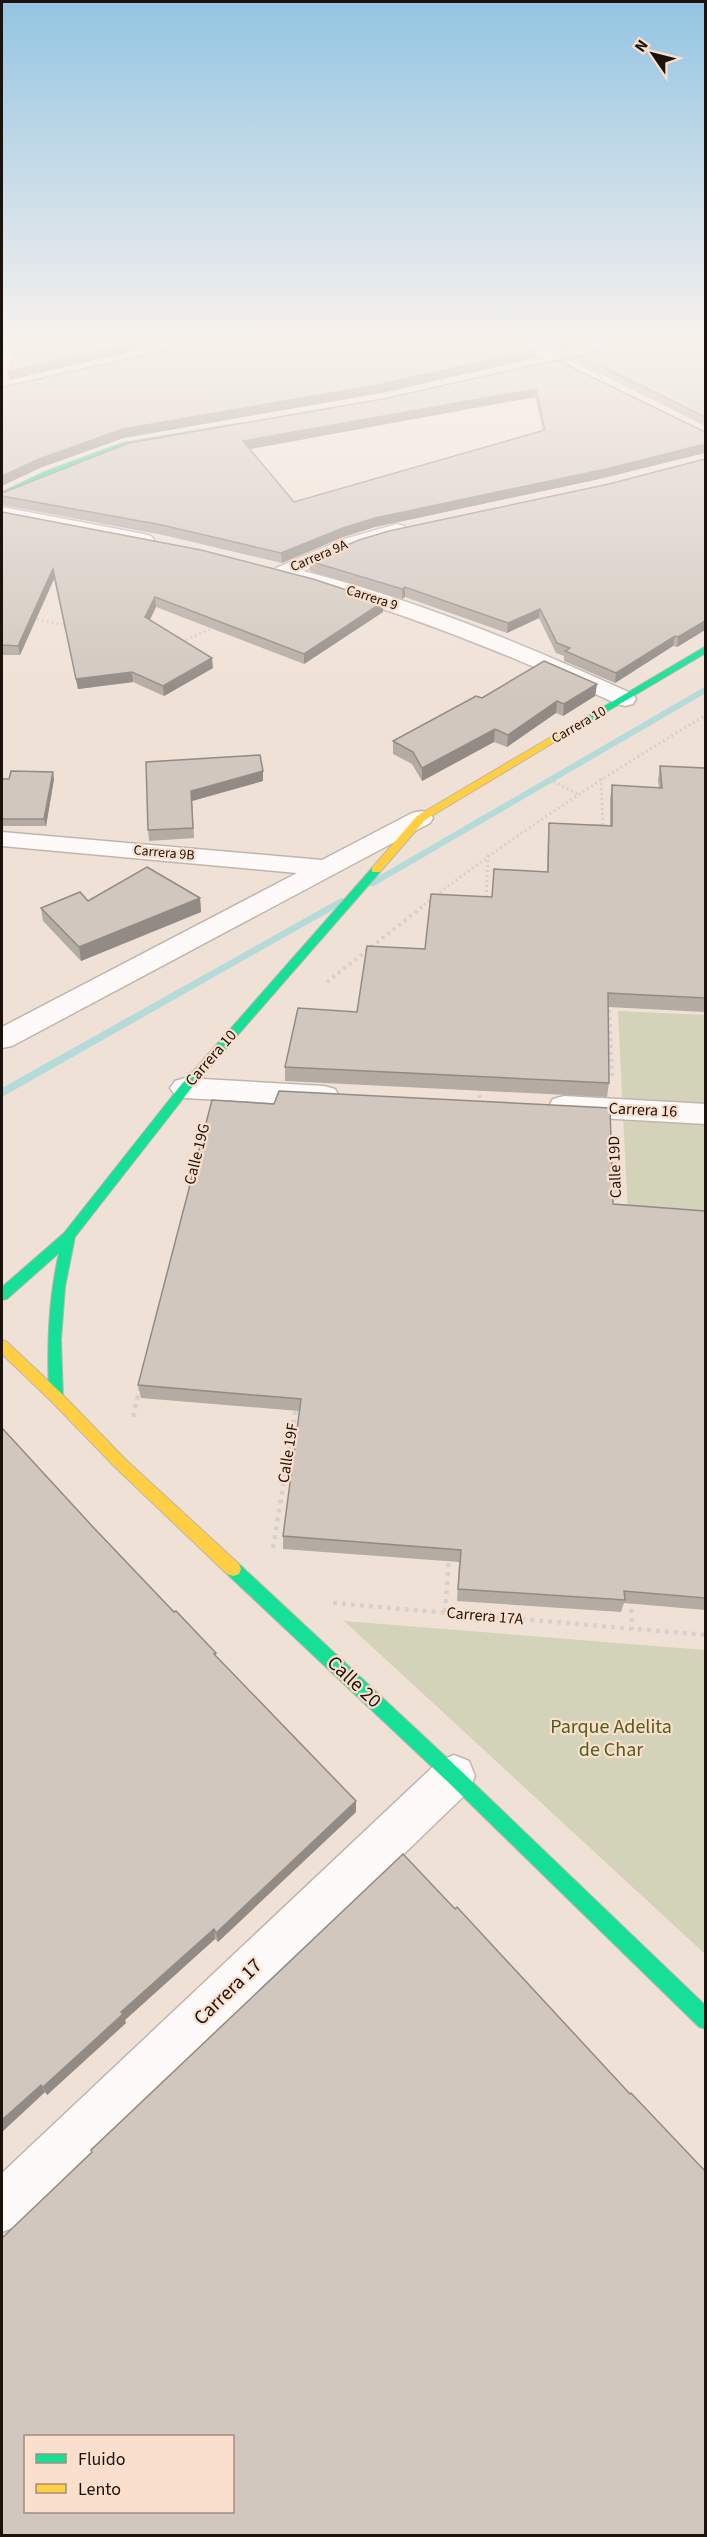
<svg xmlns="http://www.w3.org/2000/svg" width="707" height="2537" font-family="'Source Sans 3',sans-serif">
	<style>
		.green { fill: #d3d3b9 }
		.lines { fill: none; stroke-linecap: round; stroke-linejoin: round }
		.stream { fill: #b4dbd9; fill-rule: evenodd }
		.street-casing { stroke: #c0b5ad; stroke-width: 3 }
		.fast-casing { stroke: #c0b5ad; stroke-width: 2 }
		.slow-casing { stroke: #c0b5ad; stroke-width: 2 }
		.path-far2 { stroke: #d6d1ce; stroke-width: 3; stroke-dasharray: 2 3; stroke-linecap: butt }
		.path-far1 { stroke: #d6d1ce; stroke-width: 4; stroke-dasharray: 3 4; stroke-linecap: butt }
		.path { stroke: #d6d1ce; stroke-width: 4.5; stroke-dasharray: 4 5; stroke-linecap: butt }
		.street { fill: #fdfaf9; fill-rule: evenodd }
		.fast { fill: #16e098; fill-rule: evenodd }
		.slow { fill: #ffcf43; fill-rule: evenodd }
		.wall { fill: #b4aba3; fill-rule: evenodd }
		.shaded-wall { fill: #928b85 }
		.building { fill: #d1c7be; stroke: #928b85; stroke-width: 1.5; fill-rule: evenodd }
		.labels { text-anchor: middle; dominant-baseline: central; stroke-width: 4.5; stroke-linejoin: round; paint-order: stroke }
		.far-street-label { font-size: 14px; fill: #1b120c; stroke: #fadfcc }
		.street-label { font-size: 16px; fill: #1b120c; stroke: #fadfcc }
		.near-street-label { font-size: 20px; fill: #1b120c; stroke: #fadfcc }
		.near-park-label { font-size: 20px; fill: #4e5e1d; stroke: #fadfcc }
	</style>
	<rect width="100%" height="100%" fill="#f0e1d6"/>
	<g class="green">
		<path d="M618,1011L705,1015V1221L628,1217Z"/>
		<path d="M344,1621L705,1650V1954Z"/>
	</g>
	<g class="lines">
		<g class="stream">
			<path d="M706,686V693L374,886H366L365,884Z"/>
			<path d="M341,898L345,899V903L2,1097V1088Z"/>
		</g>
		<defs>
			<g id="street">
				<path d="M510,342H531L598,375L600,378L598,381H586Z"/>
				<path d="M2,507L144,534L151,536L154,540L151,544L144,546L2,519Z"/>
				<path d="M397,524L404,526L407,530L404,534L358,547L303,571C417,600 526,645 633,694L636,699L633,704L625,706L617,704C511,654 404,613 292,580L289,576H276L273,572L276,568L344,539Z"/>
				<path d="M421,811L430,813L433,818L430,823L12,1046L2,1048V1027L297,873L2,846V832L322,860L412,813Z"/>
				<path d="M185,1078L324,1086L335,1089L339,1096L335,1103L324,1106L185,1098L175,1095L170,1088L175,1081Z"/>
				<path d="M564,1096L706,1104V1124L564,1116L553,1113L549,1106L553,1099Z"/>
				<path d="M454,1755L469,1761L475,1776L469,1791L20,2225L2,2232V2173L439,1761Z"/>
			</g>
			<g id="fast">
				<path d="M629,342H643L514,373L511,371Z"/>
				<path d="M240,423L242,424V426L127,447L50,476L2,497V492L44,472L122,443Z"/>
				<path d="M706,646V653L574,731L566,729Z"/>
				<path d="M376,867L381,870L380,872L189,1091L75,1237L65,1287L61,1340L63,1397L61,1401L56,1403L51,1401L49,1397C47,1348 48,1301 59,1253L7,1299L2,1300V1287L64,1233L181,1085L372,868Z"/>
				<path d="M233,1562L239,1564L460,1770L706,2006V2029L699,2027L448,1782L227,1574L225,1569L227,1564Z"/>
			</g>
			<g id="slow">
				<path d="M568,727L576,729L425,820L380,872H372V868L417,816Z"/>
				<path d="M2,1340L7,1342L61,1393L126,1460L239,1564L241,1569L239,1574L233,1576L227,1574L116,1468L51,1401L2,1354Z"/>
			</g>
		</defs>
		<use href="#street" class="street-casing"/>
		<use href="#fast" class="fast-casing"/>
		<use href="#slow" class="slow-casing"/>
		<g class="path-far2">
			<path d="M32,618L68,626"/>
			<path d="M181,642L215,627"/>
			<path d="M601,778L603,828"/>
			<path d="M549,779L577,794"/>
			<path d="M486,902L488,855"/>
			<path d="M420,908C512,836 606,775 706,715"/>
		</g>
		<g class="path-far1">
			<path d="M327,982L422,907"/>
			<path d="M609,1003L612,1076"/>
			<path d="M479,1105L480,1086"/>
			<path d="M614,1141L616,1208"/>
			<path d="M189,1187L205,1124"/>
		</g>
		<g class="path">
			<path d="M133,1417L140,1387"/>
			<path d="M273,1548L296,1407"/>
			<path d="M631,1600L632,1629"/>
			<path d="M333,1603L706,1635"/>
			<path d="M445,1612L449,1559"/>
		</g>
		<use href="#street" class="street"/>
		<use href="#fast" class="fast"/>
		<use href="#slow" class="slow"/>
	</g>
	<g class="wall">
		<path d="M537,342H605L558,353Z"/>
		<path d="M705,342V426L579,363V355Z"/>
		<path d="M557,360L604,478L375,527L343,537L282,563L163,535L2,505V506V493L383,399ZM535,397L543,431L294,502L250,449Z"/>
		<path d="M609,484L705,630L677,647L673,646L615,683L564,661V656L556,653L539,618L507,633L405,597L402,599L310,571L309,561Z"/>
		<path d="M2,512L383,602V612L304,664L156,607L150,620L213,668L164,696L133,682L78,689L54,579L20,655H2Z"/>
		<path d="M597,684L595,696L563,716L556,713L507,747L494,742L422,781L412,764L393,754V741L482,698Z"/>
		<path d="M260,755L263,781L192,801L194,838L149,841L148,830Z"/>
		<path d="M660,766L705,768V1012L608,1007L609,1083L607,1097L285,1081V1067L357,1012L425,949L492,897L547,872L548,836L549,823L610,825V799L612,785L659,788L658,780Z"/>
		<path d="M2,779H54L46,826H2Z"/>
		<path d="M200,898L201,912L81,961L43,921L41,908L88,901Z"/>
		<path d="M613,1204L705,1211V1610L624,1603L621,1612L457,1601L459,1562L283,1549V1536L300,1411L141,1398L138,1385Z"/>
		<path d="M2,1428L93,1527L174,1612L216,1653V1657L356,1801V1812L218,1942L215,1939L125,2020L126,2023L47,2095L45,2092L2,2132Z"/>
	</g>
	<g class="shaded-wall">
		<path d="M2,342H10L2,352Z"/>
		<path d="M136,342H174L9,380L8,372Z"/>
		<path d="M568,342H605L558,353L559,345Z"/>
		<path d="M537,349L536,358L382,393L124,438L40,468L2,486V476L39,459L123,429Z"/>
		<path d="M536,389L535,397L244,450L243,441Z"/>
		<path d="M705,444V453L604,478L375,527L343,537L282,563L281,553L343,528L375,518Z"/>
		<path d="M53,569L54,579L20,655L18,646Z"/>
		<path d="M405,587V597L402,599V589Z"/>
		<path d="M155,597L156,607L146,627L145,617Z"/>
		<path d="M383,602V612L304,664V654Z"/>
		<path d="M540,609L539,618L507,633L508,623Z"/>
		<path d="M705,621V630L677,647L678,637Z"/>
		<path d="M675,636L673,646L615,683L616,673Z"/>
		<path d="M212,658L213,668L164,696L163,686Z"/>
		<path d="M132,672L133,682L78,689L76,679Z"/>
		<path d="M597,684L595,696L563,716L564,704Z"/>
		<path d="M557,701L556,713L507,747L508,735Z"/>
		<path d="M495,729L494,742L422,781V768Z"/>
		<path d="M263,771V781L192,801L194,838L191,791Z"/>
		<path d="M53,772L54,779L46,826L44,819Z"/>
		<path d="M200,898L201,912L81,961L79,947Z"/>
		<path d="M356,1801V1812L218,1942L216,1933Z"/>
		<path d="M214,1929L215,1939L125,2020L126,2023L47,2095L43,2087L121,2012Z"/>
		<path d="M41,2085L45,2092L2,2132V2120Z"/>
	</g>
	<g class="building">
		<path d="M20,342H136L8,372Z"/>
		<path d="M202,342H523L537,349L382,384L123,429L39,459L2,476V387Z"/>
		<path d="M555,342H568L559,345Z"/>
		<path d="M634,342H705V417L579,355Z"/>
		<path d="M557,360L705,432V444L606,469L375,518L343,528L281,553L162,525L2,496V493L129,443L383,399ZM536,389L545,430L294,502L243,441Z"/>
		<path d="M705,459V621L678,637L675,636L616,673L565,651L570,648L557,643L540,609L508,623L405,587L402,589L309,561L359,540L389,531L609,484Z"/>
		<path d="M2,512L201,550L313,579L383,602L304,654L155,597L145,617L212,658L163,686L132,672L76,679L53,569L18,646L2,645Z"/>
		<path d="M544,661L597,684L564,704L557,701L508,735L495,729L422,768L413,752L393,741L476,696L482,698Z"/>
		<path d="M260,755L263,771L191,791L193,828L148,830L146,762Z"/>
		<path d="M660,766L705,768V998L608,993L609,1083L285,1067L298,1008L357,1012L367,946L425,949L431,894L492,897L494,869L548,872L549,823L612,826V785L662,788Z"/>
		<path d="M11,771L53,772L44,819H2V779H9Z"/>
		<path d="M147,867L200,898L79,947L41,908L80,892L88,901Z"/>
		<path d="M279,1091L610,1108L613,1204L705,1211V1598L624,1591L625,1600L458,1589L461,1550L283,1536L301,1399L138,1385L212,1100L274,1104Z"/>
		<path d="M2,1428L93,1527L174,1612L176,1611L216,1653L214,1654L356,1801L216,1933L214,1929L121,2012L123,2014L43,2087L41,2085L2,2120Z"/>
		<path d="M403,1854L455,1909L457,1907L630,2094L631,2093L705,2171V2535H2V2238L92,2152L91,2150ZM26,2436H232V2511H26Z"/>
	</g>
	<linearGradient id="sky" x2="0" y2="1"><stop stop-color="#93c4e2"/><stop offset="0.49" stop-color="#f8f2ed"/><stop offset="1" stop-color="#f8f2ed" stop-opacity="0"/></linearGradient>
	<rect width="707" height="698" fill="url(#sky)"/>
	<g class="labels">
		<g class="far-street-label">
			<text transform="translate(319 556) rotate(-23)">Carrera 9A</text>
			<text transform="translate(372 598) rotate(18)">Carrera 9</text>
			<text transform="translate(579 725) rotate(-30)">Carrera 10</text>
			<text transform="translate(164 853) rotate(5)">Carrera 9B</text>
		</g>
		<g class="street-label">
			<text transform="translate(211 1058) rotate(-49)">Carrera 10</text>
			<text transform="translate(643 1110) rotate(3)">Carrera 16</text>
			<text transform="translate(197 1154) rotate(-76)">Calle 19G</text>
			<text transform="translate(615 1167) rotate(-92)">Calle 19D</text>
			<text transform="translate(288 1453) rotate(-81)">Calle 19F</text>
			<text transform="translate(485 1616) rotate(5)">Carrera 17A</text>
		</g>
		<g class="near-street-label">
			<text transform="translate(354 1682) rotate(43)">Calle 20</text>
			<text transform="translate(228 1992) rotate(-44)">Carrera 17</text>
		</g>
		<g class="near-park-label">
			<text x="611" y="1727">Parque Adelita<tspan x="611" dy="23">de Char</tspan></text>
		</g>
	</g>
	<rect width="707" height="2537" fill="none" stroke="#1b120c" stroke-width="6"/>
	<rect x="24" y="2435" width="210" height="78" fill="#fadfcc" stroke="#a18d7f" stroke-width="1.5"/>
	<rect x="36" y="2454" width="30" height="9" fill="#16e098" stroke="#a18d7f" stroke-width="1.5"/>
	<text x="78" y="2465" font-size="18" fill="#1b120c">Fluido</text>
	<rect x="36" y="2484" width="30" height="9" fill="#ffcf43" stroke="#a18d7f" stroke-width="1.5"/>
	<text x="78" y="2495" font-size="18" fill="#1b120c">Lento</text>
	<g transform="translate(653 54) rotate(305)" stroke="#fadfcc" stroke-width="4.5" paint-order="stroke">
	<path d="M0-4.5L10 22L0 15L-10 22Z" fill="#1b120c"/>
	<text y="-9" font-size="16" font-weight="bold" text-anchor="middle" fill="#1b120c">N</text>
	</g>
</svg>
